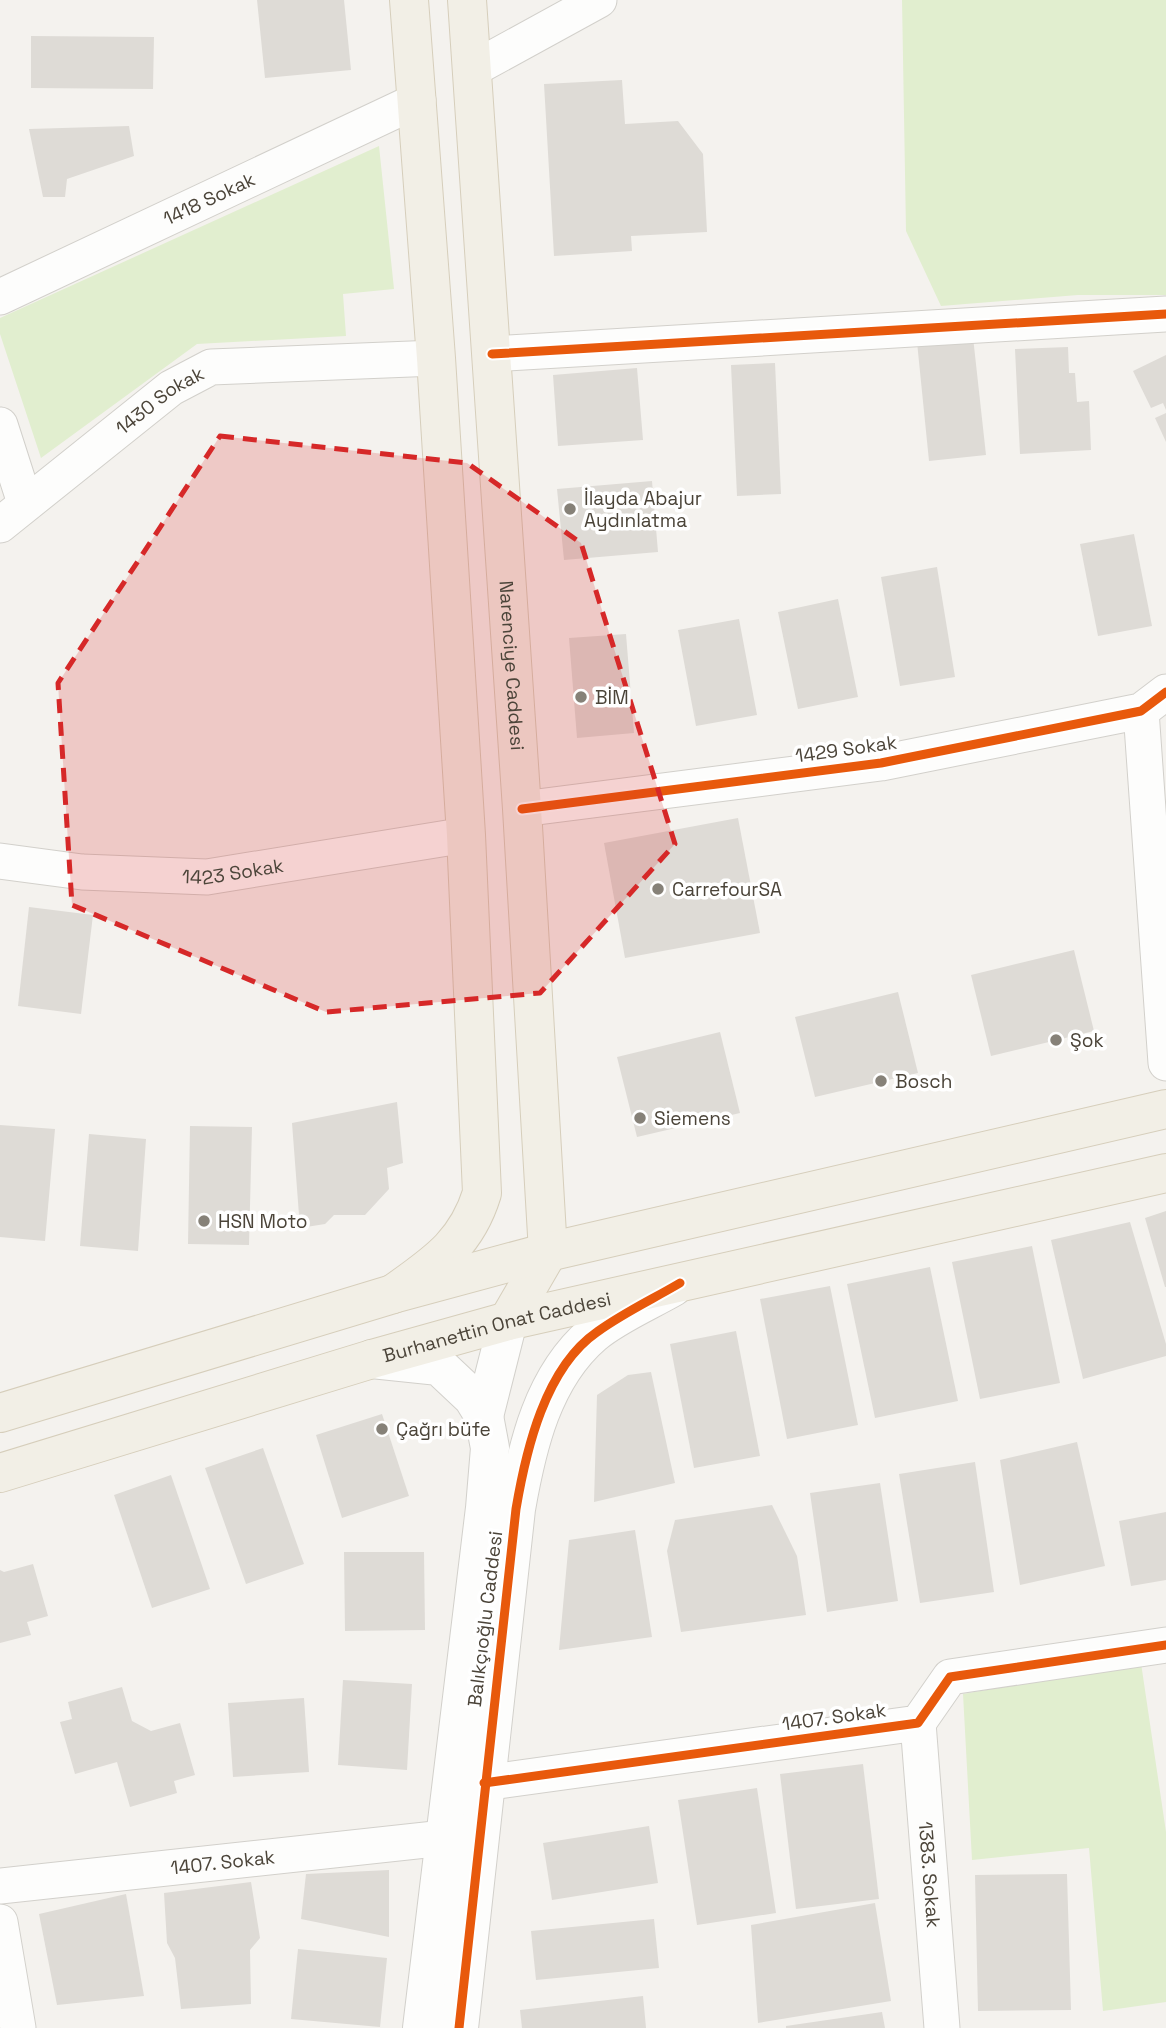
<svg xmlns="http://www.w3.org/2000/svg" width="1166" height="2028" font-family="'Space Grotesk',sans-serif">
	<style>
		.green { fill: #e1eecf }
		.building { fill: #dedbd6 }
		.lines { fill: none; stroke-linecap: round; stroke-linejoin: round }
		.minor-casing { stroke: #d2d0cb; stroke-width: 37 }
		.tertiary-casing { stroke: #d2d0cb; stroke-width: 40 }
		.primary-casing { stroke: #d6cebb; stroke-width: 40 }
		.minor { stroke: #fdfdfc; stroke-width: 35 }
		.tertiary { stroke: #fdfdfc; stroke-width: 38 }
		.primary { stroke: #f2efe6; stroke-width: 38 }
		.cycleway-casing { stroke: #fff; stroke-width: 13 }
		.cycleway { stroke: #e8590c; stroke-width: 9 }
		.marked { fill: #d62828; fill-opacity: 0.2; stroke: #d62828; stroke-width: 5; stroke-dasharray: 14 9; stroke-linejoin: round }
		.poi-dot { fill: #868178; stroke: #fff; stroke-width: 2.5 }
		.labels { text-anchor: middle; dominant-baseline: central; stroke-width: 7; stroke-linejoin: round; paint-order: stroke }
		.street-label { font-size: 19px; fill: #4b4439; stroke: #fff }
		.poi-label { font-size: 19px; fill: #4b4439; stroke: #fff; text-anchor: start }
	</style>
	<rect width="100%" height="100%" fill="#f4f2ee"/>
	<g class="green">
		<path d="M902,0H1166V295H1078L941,306L906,231Z"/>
		<path d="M379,146L394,289L343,294L346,336L197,344L41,458L0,334V318Z"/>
		<path d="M1141,1663L1166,1832V2002L1103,2011L1089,1848L972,1860L963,1694Z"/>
	</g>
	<g class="building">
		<path d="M257,0H344L351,70L265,78Z"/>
		<path d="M31,36L154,37L153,89L31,88Z"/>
		<path d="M622,80L625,124L678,121L703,154L707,232L631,236L632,251L554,256L544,84Z"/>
		<path d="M129,126L134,156L67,179L65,197H43L29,129Z"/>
		<path d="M973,337L986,455L929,461L917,342Z"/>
		<path d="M1068,347L1069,373H1075L1077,402L1089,401L1091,450L1020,454L1015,349Z"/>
		<path d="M1166,355V410L1163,403L1151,408L1133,371Z"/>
		<path d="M775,363L781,494L737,496L731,365Z"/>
		<path d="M637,368L643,440L558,446L553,375Z"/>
		<path d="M1166,413V442L1155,418Z"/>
		<path d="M652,481L658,552L564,560L557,489Z"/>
		<path d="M1134,534L1152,626L1098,636L1080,544Z"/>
		<path d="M937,567L955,677L900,686L881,577Z"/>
		<path d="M838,599L858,697L798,709L778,612Z"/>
		<path d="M739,619L757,715L696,726L678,630Z"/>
		<path d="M626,634L634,733L577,738L569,638Z"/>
		<path d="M738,818L760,933L625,958L604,843Z"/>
		<path d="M29,907L93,915L81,1014L18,1006Z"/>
		<path d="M1074,950L1094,1031L991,1056L971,975Z"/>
		<path d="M898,992L918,1073L815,1097L795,1017Z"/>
		<path d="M720,1032L740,1113L637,1137L617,1057Z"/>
		<path d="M397,1102L403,1163L387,1168L389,1189L365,1215H334L325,1224L300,1228L292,1123Z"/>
		<path d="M0,1125L55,1129L45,1241L0,1237Z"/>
		<path d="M190,1126L252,1127L249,1245L188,1244Z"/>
		<path d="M89,1134L146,1139L138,1251L80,1246Z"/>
		<path d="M1166,1211V1287H1165L1145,1218Z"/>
		<path d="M1130,1222L1166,1344V1356L1083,1379L1051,1240Z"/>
		<path d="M1032,1246L1060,1383L980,1399L952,1262Z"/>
		<path d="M930,1267L958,1401L875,1418L847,1284Z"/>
		<path d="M830,1286L858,1425L787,1439L760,1299Z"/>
		<path d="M736,1331L760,1456L694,1468L670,1344Z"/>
		<path d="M651,1372L675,1483L594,1502L597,1395L628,1375Z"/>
		<path d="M382,1414L409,1496L342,1518L316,1435Z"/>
		<path d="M1077,1442L1105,1566L1020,1585L1000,1460Z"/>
		<path d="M263,1448L304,1564L246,1584L205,1468Z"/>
		<path d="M975,1462L994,1592L920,1603L899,1474Z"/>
		<path d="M171,1475L210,1589L152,1608L114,1495Z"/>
		<path d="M880,1483L898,1601L827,1612L810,1493Z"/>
		<path d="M772,1505L797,1556L806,1615L681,1632L667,1551L675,1520Z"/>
		<path d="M1166,1512V1580L1131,1586L1119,1521Z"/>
		<path d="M635,1530L652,1637L559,1650L569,1540Z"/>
		<path d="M344,1552H424L425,1630L345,1631Z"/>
		<path d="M33,1564L48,1616L27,1622L31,1635L0,1643V1570L4,1572Z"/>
		<path d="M343,1680L412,1684L407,1770L338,1765Z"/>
		<path d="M122,1687L132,1721L151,1731L180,1723L195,1775L174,1781L177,1793L130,1807L117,1762L75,1774L60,1722L72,1719L68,1702Z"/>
		<path d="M304,1698L309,1772L233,1777L228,1703Z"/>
		<path d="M863,1764L879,1899L796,1909L780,1774Z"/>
		<path d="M757,1788L776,1913L697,1925L678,1800Z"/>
		<path d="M649,1826L658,1883L552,1900L543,1843Z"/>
		<path d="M389,1870V1937L301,1919L306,1874Z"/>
		<path d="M1067,1874L1071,2010L978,2011L975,1875Z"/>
		<path d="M251,1882L260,1938L250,1950L251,2004L181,2009L175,1958L167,1943L164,1893Z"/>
		<path d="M126,1894L144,1996L57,2005L39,1914Z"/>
		<path d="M875,1903L891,2001L758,2023L751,1925Z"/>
		<path d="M654,1919L659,1968L536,1980L531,1931Z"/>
		<path d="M298,1949L387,1958L380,2027L291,2019Z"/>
		<path d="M643,1996L646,2028H522L520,2010Z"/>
		<path d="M882,2012L885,2028H786V2026Z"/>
	</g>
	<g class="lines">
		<defs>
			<g id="minor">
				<path d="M473,69L599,0"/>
				<path id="s1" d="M0,297L418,100"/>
				<path d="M492,354L1166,314"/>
				<path d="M0,425L25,503"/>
				<path id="s2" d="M0,525L171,388L211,367L436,358"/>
				<path d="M1141,711L1166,1063"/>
				<path d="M522,809L881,763L1141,711L1166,692"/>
				<path id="s3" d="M0,861L82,872L207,877L466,835"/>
				<path id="s4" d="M918,1723L942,2028"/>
				<path d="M484,1783L918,1723L950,1677L1166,1645"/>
				<path id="s5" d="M0,1886L444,1838"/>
				<path d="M0,1922L18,2028"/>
			</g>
			<g id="tertiary">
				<path d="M372,1359L439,1366L473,1398L484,1416L490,1448L485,1508L422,2028"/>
				<path d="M484,1416L508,1321"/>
				<path d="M459,2028L516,1509C527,1446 543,1377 593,1334C616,1315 647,1302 673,1287"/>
			</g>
			<g id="primary">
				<path id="s6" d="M467,0L522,809L548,1252L508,1321"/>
				<path d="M393,1294C435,1264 466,1245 482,1193L466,835L436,358L409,0"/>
				<path d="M0,1413L393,1294L548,1252L1166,1109"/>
				<path id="s7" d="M0,1473L372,1359L508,1321L1166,1173"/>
			</g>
		</defs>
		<use href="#minor" class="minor-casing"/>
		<use href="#tertiary" class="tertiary-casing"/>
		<use href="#primary" class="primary-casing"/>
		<use href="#minor" class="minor"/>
		<use href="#tertiary" class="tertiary"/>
		<use href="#primary" class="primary"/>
		<defs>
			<g id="cycleway">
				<path d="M492,354L1166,314"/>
				<path d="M522,809L881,763L1141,711L1166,692"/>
				<path d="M484,1783L918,1723L950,1677L1166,1645"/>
				<path d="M459,2028L516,1509C526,1450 545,1368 597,1332C623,1313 653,1299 680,1283"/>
			</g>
		</defs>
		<use href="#cycleway" class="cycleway-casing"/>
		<use href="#cycleway" class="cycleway"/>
	</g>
	<path class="marked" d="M220,436L467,463L581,543L675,844L540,993L326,1012L72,905L58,683Z"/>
	<g class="poi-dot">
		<circle cx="570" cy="509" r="7"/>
		<circle cx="581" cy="697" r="7"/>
		<circle cx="658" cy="889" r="7"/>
		<circle cx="1056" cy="1040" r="7"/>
		<circle cx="881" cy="1081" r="7"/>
		<circle cx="640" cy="1118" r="7"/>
		<circle cx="204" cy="1221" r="7"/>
		<circle cx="382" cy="1429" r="7"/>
	</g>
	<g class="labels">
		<g class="street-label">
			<text stroke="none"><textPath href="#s1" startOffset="231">1418 Sokak</textPath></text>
			<text stroke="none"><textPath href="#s2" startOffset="203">1430 Sokak</textPath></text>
			<text stroke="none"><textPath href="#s6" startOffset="667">Narenciye Caddesi</textPath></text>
			<text transform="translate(846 749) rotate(-8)">1429 Sokak</text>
			<text stroke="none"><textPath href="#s3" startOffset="234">1423 Sokak</textPath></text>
			<text stroke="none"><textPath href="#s7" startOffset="518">Burhanettin Onat Caddesi</textPath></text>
			<text transform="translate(485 1619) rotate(-83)">Balıkçıoğlu Caddesi</text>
			<text transform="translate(834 1717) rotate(-8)">1407. Sokak</text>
			<text stroke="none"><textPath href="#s5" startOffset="224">1407. Sokak</textPath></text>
			<text stroke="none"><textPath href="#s4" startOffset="152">1383. Sokak</textPath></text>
		</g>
		<g class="poi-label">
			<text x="584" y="498">İlayda Abajur<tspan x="584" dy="22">Aydınlatma</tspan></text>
			<text x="595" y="697">BİM</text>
			<text x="672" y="889">CarrefourSA</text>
			<text x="1070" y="1040">Şok</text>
			<text x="895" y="1081">Bosch</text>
			<text x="654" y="1118">Siemens</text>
			<text x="218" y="1221">HSN Moto</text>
			<text x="396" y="1429">Çağrı büfe</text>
		</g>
	</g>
</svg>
